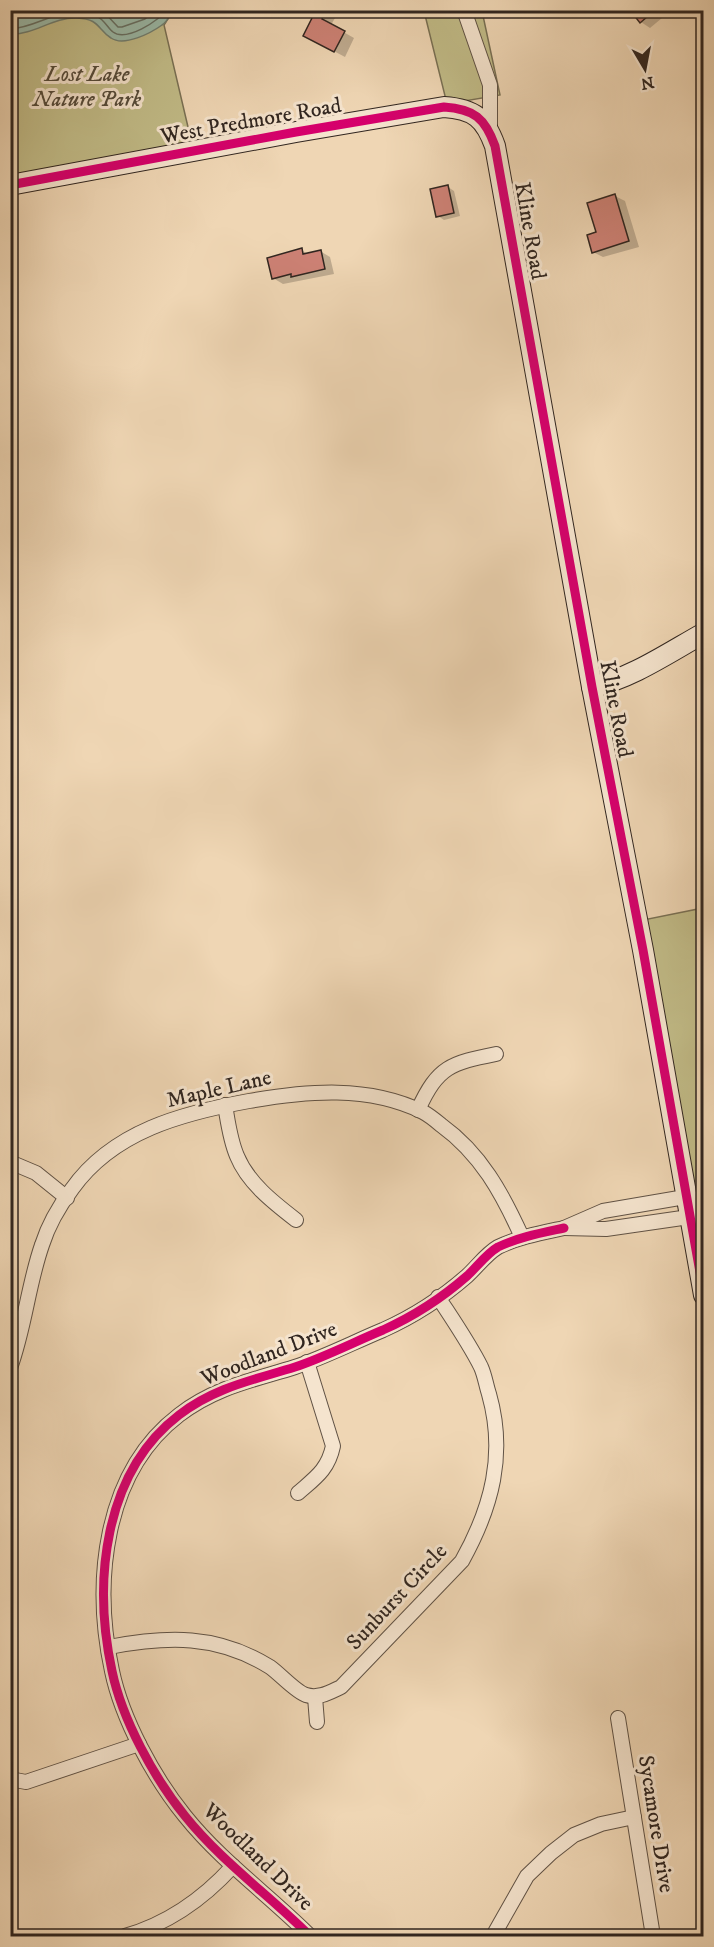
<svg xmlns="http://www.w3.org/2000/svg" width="714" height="1947" font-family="'IM FELL DW Pica',serif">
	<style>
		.green { fill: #c1bb87; stroke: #797054; stroke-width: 1.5 }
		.water { fill: #9abaa9; stroke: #707f72; stroke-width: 1.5 }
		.shadow { fill: #0003 }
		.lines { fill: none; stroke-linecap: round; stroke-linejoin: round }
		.shore { stroke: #667064; stroke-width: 1.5 }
		.building { fill: #cd8175; stroke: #312620; stroke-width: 1.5 }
		.street-casing { stroke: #605245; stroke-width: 16 }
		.secondary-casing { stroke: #312620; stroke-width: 22 }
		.street { stroke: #f5e4ce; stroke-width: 14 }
		.secondary { stroke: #f5e4ce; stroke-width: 20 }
		.cycleway-casing { stroke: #f5e4ce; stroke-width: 13 }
		.cycleway { stroke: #d6006c; stroke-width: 9 }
		.labels { text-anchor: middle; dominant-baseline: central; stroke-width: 6; stroke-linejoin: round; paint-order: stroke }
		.park-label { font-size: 22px; font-style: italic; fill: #554b3a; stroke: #f5e4ce }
		.street-label { font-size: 22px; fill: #312620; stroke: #f5e4ce }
	</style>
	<rect width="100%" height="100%" fill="#efd6b4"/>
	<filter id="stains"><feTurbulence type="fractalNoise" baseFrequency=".00333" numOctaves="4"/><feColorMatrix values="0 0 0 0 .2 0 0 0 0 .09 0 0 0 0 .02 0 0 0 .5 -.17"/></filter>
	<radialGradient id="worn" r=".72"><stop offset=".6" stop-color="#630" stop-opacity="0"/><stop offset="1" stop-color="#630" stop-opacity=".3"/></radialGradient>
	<g class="green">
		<path d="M11,11H173L164,25L192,144L11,179Z"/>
		<path d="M424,11H482L500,95L447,104Z"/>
		<path d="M703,908V1286L643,920Z"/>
	</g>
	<path class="water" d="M11,10H173V11C170,15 167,22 162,25C151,33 124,47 111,38C97,29 100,19 77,18C53,17 34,35 11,34Z"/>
	<g class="shadow">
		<path d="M318,10L335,18L331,25L354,38L345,57L315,41Z"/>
		<path d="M631,10H666L668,13L650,28L641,22Z"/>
		<path d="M448,187L454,191L460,216L444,220L438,216Z"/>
		<path d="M615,196L625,201L639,247L603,257L593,252L598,233Z"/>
		<path d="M301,250L308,254L320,251L330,257L334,274L283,284L273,278Z"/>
	</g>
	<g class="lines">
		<g class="shore">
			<path d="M102,10L118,27H122L145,19L157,10"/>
			<path d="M10,29C33,28 51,13 74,12C84,11 97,14 104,22C107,25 110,30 113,32C126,42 159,21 166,10"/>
		</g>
	</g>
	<g class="building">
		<path d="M316,10L326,11L322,19L345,31L334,52L303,36Z"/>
		<path d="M630,10H655L640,23Z"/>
		<path d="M448,185L454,213L436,217L430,189Z"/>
		<path d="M615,194L629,241L592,253L587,235L596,232L587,203Z"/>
		<path d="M302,248L303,254L321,250L325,269L291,277V274L272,279L267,258Z"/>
	</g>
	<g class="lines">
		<defs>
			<g id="street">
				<path d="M464,10L490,85V132"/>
				<path d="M225,1105C228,1122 230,1140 237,1156C248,1183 274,1203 296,1220"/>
				<path d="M418,1110C438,1066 451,1063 496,1054"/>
				<path d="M10,1162L36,1173L67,1198"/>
				<path d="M685,1197L603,1211L564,1228L606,1229L689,1217"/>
				<path d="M10,1368C25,1327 28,1285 42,1245C48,1226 60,1205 72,1189C113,1131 183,1113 249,1101C307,1091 368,1085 423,1112C429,1115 435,1120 441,1125C481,1154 502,1193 522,1237"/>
				<path d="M298,1493C315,1478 328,1470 333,1446L307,1362"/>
				<path d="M109,1647C167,1636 217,1634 270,1667C280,1674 296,1692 306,1695C319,1699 330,1692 341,1687L462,1561C492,1507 506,1454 489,1394C486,1385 485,1376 481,1367C469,1343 453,1320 438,1297"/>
				<path d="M315,1697L317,1722"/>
				<path d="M618,1718L653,1936"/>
				<path d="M10,1779L26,1782L139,1744"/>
				<path d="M125,1936C167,1924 204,1898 233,1866"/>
				<path d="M310,1936C269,1895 221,1861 185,1816C154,1778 122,1719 112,1671C93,1583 103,1473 179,1415C215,1387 254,1380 295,1367C325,1357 354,1342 383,1330C412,1317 443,1297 467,1276C477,1267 486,1254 498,1247C519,1237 541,1233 564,1228"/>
				<path d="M493,1936L527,1876L551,1853L574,1835L601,1824L634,1817"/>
			</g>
			<g id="secondary">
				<path d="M10,185L296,132L444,107C474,109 485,118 495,146L592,687L643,950L704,1295"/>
				<path d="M592,687C632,678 668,653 704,633"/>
			</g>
		</defs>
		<use href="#street" class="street-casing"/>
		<use href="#secondary" class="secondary-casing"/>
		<use href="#street" class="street"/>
		<use href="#secondary" class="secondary"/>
		<defs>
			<g id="cycleway">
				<path d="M10,185L296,132L444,107C474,109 485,118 495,146L592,687L643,950L704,1295"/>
				<path d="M310,1936C269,1895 221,1861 185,1816C154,1778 122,1719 112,1671C93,1583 103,1473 179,1415C215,1387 254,1380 295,1367C325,1357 354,1342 383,1330C412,1317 443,1297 467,1276C477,1267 486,1254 498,1247C519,1237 541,1233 564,1228"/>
			</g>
		</defs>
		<use href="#cycleway" class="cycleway-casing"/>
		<use href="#cycleway" class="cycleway"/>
	</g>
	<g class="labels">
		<g class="park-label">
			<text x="87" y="74">Lost Lake<tspan x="87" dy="25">Nature Park</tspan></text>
		</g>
		<g class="street-label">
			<text transform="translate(251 121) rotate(-10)">West Predmore Road</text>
			<text transform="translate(530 231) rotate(80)">Kline Road</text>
			<text transform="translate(616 709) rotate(79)">Kline Road</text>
			<text transform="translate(219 1089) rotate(-13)">Maple Lane</text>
			<text transform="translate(269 1354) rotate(-21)">Woodland Drive</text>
			<text transform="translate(397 1597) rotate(-47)">Sunburst Circle</text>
			<text transform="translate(656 1824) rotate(81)">Sycamore Drive</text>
			<text transform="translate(258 1857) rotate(44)">Woodland Drive</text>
		</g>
	</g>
	<rect width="714" height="1947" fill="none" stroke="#efd6b4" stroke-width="36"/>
	<rect x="12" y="12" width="690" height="1923" fill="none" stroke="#312620" stroke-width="3"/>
	<rect x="18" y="18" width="678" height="1911" fill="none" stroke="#312620" stroke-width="1.5"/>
	<g transform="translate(645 69) rotate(170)" stroke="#f5e4ce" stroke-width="4.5" paint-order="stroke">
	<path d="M0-4.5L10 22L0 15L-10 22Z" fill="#312620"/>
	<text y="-9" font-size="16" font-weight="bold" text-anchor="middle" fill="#312620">N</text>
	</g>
	<rect width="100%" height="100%" filter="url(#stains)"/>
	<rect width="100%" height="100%" fill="url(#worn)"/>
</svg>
